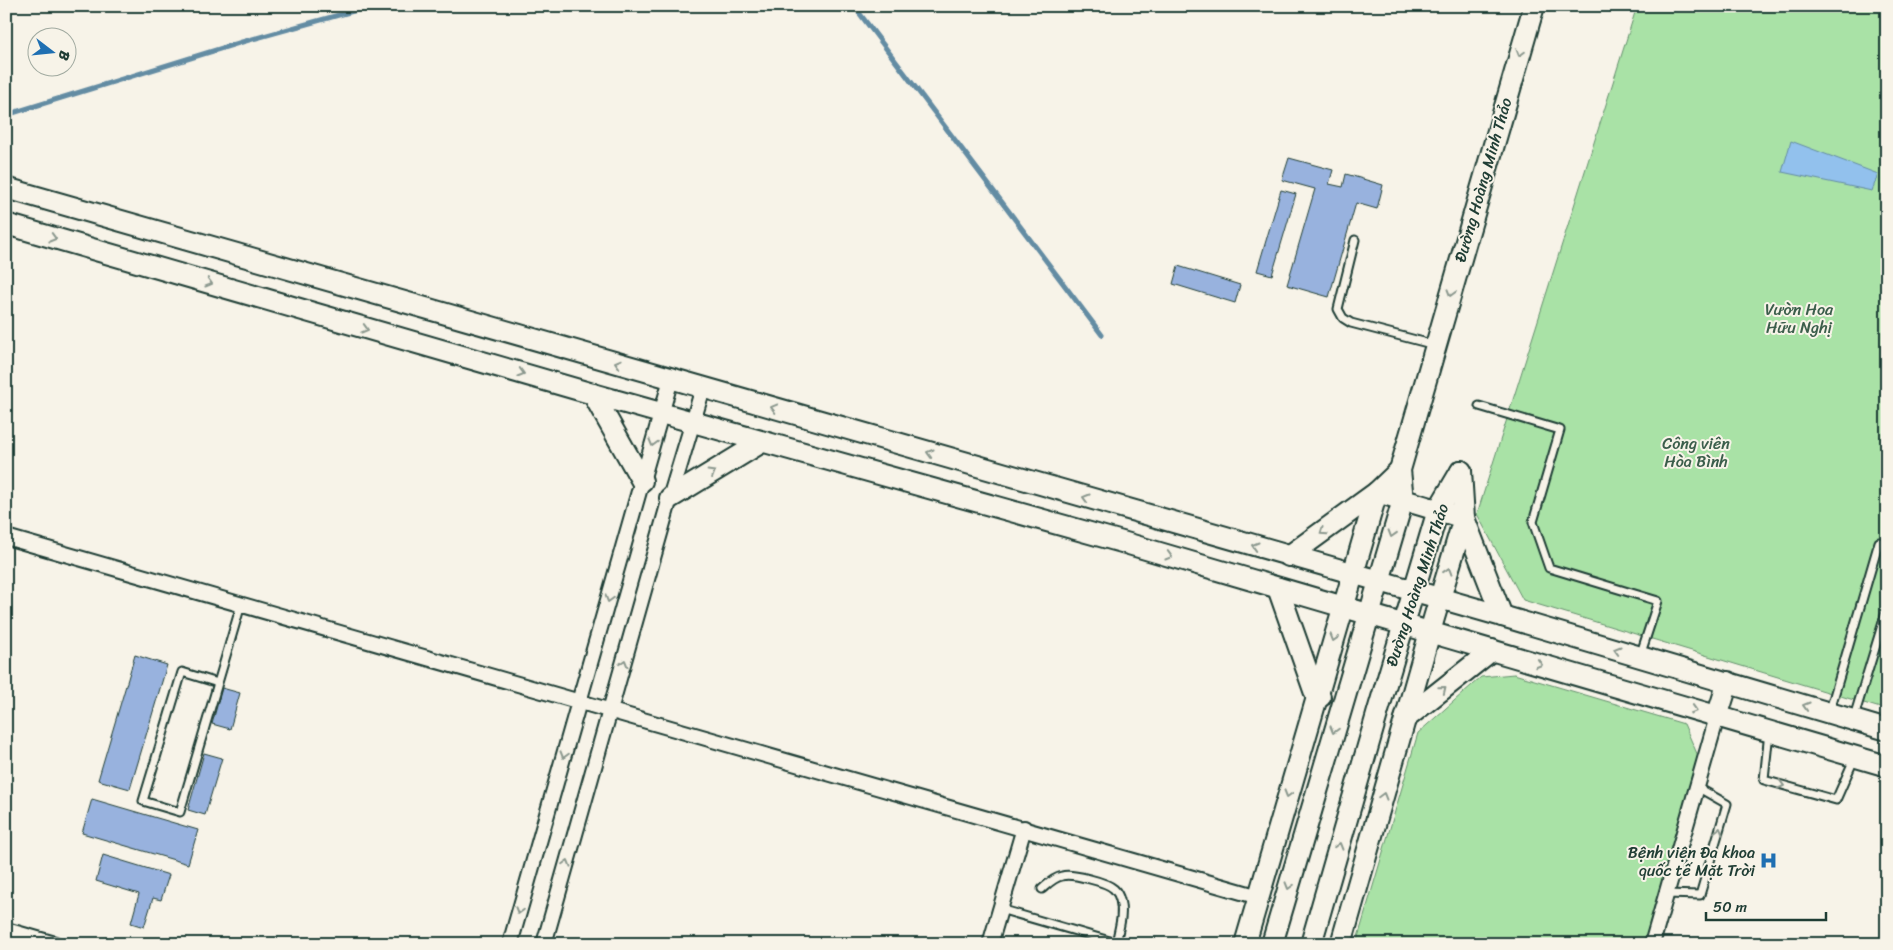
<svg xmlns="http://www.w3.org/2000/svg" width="1893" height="950" font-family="Sriracha,sans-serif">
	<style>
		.green { fill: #a9e2a6; stroke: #64906d }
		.water { fill: #92c1ed; stroke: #648ca3 }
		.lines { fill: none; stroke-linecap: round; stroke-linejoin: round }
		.stream { stroke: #648ca3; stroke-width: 5 }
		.building { fill: #98b2de; stroke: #1f3d34 }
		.lane-casing { stroke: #1f3d34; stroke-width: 11 }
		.street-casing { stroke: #1f3d34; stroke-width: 18 }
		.secondary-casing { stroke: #1f3d34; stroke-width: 24 }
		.lane { stroke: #f7f3e8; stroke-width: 7 }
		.street { stroke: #f7f3e8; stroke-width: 14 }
		.secondary { stroke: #f7f3e8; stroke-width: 20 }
		.oneway { stroke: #8b988e }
		.labels { text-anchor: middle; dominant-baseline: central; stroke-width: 4; stroke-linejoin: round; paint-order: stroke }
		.street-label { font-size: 16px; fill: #1f3d34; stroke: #f7f3e8 }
		.park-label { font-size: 16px; fill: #3b5e4b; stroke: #f7f3e8 }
		.poi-label { font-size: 16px; fill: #1f3d34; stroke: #f7f3e8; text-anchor: end }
	</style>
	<rect width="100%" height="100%" fill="#f7f3e8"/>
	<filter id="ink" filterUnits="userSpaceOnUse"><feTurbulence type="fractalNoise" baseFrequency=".02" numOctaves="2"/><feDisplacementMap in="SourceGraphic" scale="10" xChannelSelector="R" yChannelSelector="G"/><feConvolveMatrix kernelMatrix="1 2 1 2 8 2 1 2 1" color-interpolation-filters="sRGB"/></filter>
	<g filter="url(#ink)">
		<g class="green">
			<path d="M1637,6H1887V710L1523,600L1477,514Z"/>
			<path d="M1514,674L1684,724L1698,756L1645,944H1356L1418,733L1481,677Z"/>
		</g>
		<g class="water">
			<path d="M1791,141L1878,174L1872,191L1782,172Z"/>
			<path d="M1887,346V407C1881,384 1878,369 1887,346Z"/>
		</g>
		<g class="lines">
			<g class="stream">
				<path d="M854,6L1102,335"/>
				<path d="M6,115L242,42L371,6"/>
			</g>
		</g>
		<g class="building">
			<path d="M1289,158L1333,170L1329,184L1343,187L1346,174L1383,185L1377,209L1356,203L1329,297L1287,285L1315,189L1282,180Z"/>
			<path d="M1281,190L1296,194L1272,275L1257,271Z"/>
			<path d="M1178,266L1240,285L1235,303L1173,284Z"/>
			<path d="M135,655L167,665L130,789L98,780Z"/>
			<path d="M222,688L240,693L230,729L212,724Z"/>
			<path d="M204,753L222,758L205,815L188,810Z"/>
			<path d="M92,799L198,830L188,864L82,833Z"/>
			<path d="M103,855L169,875L161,900L153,898L144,927L131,923L139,894L96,881Z"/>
		</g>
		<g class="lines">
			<defs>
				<g id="lane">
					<path d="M1355,240L1338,309L1343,318L1351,323L1435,345"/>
					<path d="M1479,406L1560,430L1533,522L1549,568L1658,601L1640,656"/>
					<path d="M218,683L182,672L143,801L180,812L238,615L241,604"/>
					<path d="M1830,710L1879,542L1887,544"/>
					<path d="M1854,717L1887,609"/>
					<path d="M1769,732L1764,780L1836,800L1855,757"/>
					<path d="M1042,889C1048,884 1053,878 1062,876C1071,873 1107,882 1114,889C1117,892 1119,896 1120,900C1124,914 1119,928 1116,943"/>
					<path d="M1666,894L1700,895L1727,804L1697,787"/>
					<path d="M1000,909L1120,944"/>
				</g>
				<g id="street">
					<path d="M6,537L1259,897"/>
					<path d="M6,930L55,944"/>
					<path d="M510,944L671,379"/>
					<path d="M544,944L670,498L703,388"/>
					<path d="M990,944L1024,828"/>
					<path d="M1652,944L1717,717"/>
				</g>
				<g id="secondary">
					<path d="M6,188L1502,616L1887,730"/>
					<path d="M6,224L593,394L1122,542L1887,766"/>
					<path d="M593,394L642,481"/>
					<path d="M670,498L762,442"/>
					<path d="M1289,556L1377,492L1464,518L1502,616"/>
					<path d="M1278,588L1316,696L1320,697"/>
					<path d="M1717,717L1728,682"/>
					<path d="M1405,719L1492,650"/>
					<path d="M1245,944L1377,492L1400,470"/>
					<path d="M1272,944L1403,500L1400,470L1534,6"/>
					<path d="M1311,944L1378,711L1438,510L1461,471"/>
					<path d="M1341,944L1434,618L1464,518L1461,471"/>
				</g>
			</defs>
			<use href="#lane" class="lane-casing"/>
			<use href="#street" class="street-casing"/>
			<use href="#secondary" class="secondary-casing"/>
			<use href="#lane" class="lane"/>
			<use href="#street" class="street"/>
			<use href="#secondary" class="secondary"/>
		</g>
		<defs><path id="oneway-chevron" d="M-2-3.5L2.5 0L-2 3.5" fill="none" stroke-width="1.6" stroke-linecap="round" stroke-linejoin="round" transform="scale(1.25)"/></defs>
		<g class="oneway">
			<use href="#oneway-chevron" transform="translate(1520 53) rotate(106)"/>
			<use href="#oneway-chevron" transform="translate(53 238) rotate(16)"/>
			<use href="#oneway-chevron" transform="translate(209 283) rotate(16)"/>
			<use href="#oneway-chevron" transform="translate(1451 293) rotate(106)"/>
			<use href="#oneway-chevron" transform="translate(365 329) rotate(16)"/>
			<use href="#oneway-chevron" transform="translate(618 363) rotate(-164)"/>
			<use href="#oneway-chevron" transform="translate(521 373) rotate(16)"/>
			<use href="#oneway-chevron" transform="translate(774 408) rotate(-165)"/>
			<use href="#oneway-chevron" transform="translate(653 443) rotate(105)"/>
			<use href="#oneway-chevron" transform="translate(930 453) rotate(-164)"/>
			<use href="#oneway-chevron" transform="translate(712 473) rotate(-31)"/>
			<use href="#oneway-chevron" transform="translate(1086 498) rotate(-164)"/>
			<use href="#oneway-chevron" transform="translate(1323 532) rotate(145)"/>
			<use href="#oneway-chevron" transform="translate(1392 534) rotate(107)"/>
			<use href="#oneway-chevron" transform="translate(1255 546) rotate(-164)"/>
			<use href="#oneway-chevron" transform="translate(1169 556) rotate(16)"/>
			<use href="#oneway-chevron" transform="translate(1448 571) rotate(-73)"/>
			<use href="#oneway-chevron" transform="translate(609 599) rotate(106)"/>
			<use href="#oneway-chevron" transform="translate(1334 638) rotate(107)"/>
			<use href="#oneway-chevron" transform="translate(1617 650) rotate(-164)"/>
			<use href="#oneway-chevron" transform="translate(624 663) rotate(-74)"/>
			<use href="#oneway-chevron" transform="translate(1539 664) rotate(17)"/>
			<use href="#oneway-chevron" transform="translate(1443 689) rotate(-39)"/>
			<use href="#oneway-chevron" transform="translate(1806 706) rotate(-163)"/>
			<use href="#oneway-chevron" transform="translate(1694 710) rotate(17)"/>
			<use href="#oneway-chevron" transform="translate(1334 730) rotate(106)"/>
			<use href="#oneway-chevron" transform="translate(564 755) rotate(106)"/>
			<use href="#oneway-chevron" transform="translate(1781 785) rotate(15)"/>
			<use href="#oneway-chevron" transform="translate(1288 794) rotate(106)"/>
			<use href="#oneway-chevron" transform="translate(1383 796) rotate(-74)"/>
			<use href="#oneway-chevron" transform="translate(1719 831) rotate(-74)"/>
			<use href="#oneway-chevron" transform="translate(1339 846) rotate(-74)"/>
			<use href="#oneway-chevron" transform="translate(567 863) rotate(-74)"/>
			<use href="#oneway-chevron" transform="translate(1289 886) rotate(106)"/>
			<use href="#oneway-chevron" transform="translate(519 911) rotate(106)"/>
		</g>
	</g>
	<defs>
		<symbol id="hospital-bare" viewBox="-9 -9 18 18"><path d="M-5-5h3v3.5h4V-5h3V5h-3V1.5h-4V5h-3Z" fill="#1f6fb2" stroke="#f7f3e8" stroke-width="2.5" paint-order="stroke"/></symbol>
	</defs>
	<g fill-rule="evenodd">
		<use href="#hospital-bare" x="1756" y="848" width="25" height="25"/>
	</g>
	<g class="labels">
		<g class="street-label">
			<text transform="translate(1483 180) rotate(-74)">Đường Hoàng Minh Thảo</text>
			<text transform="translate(1417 585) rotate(-72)">Đường Hoàng Minh Thảo</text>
		</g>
		<g class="park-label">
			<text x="1799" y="309">Vườn Hoa<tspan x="1799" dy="18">Hữu Nghị</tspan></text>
			<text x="1696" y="443">Công viên<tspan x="1696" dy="18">Hòa Bình</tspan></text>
		</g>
		<g class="poi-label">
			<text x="1755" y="852">Bệnh viện Đa khoa<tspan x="1755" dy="18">quốc tế Mặt Trời</tspan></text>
		</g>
	</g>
	<rect width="1893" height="950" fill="none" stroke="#f7f3e8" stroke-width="25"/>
	<rect x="12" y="12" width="1868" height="925" fill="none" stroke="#1f3d34" stroke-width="2" filter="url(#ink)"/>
	<g transform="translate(52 52) rotate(106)"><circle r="24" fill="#f7f3e8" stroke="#a1aaa0"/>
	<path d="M0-4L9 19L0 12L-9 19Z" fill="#1f6fb2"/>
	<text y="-8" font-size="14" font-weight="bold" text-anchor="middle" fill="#1f3d34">B</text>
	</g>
	<path d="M1706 912v8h120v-8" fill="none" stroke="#1f3d34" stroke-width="2.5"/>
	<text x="1713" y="912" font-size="15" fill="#1f3d34" stroke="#f7f3e8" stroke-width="4" paint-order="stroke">50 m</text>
</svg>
